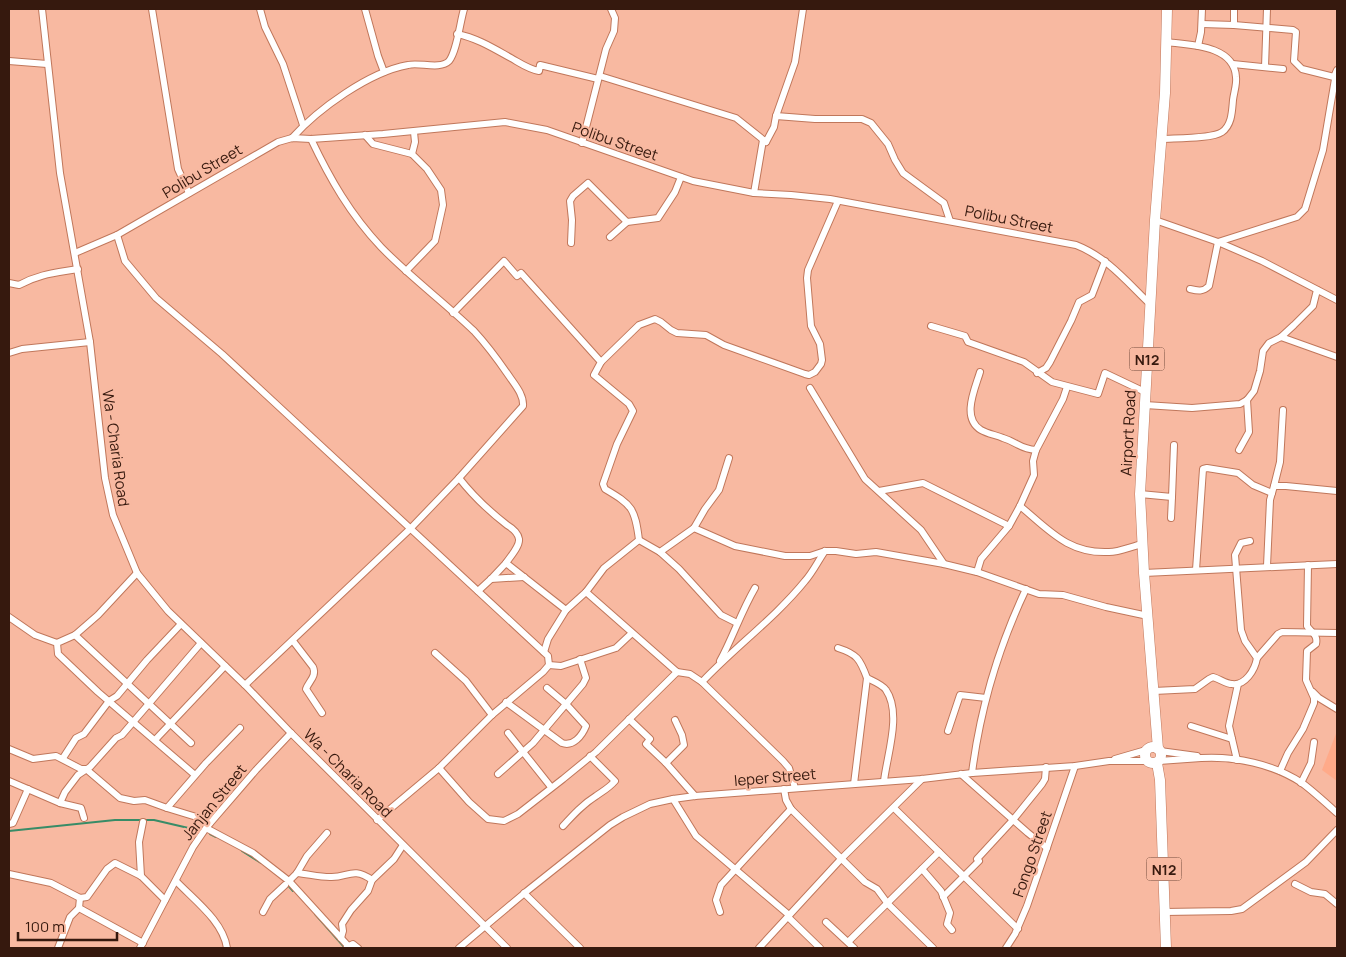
<svg xmlns="http://www.w3.org/2000/svg" width="1346" height="957" font-family="Manrope,sans-serif">
	<style>
		.built { fill: #ffaa89 }
		.lines { fill: none; stroke-linecap: round; stroke-linejoin: round }
		.stream { stroke: #388c67; stroke-width: 2 }
		.minor-casing { stroke: #c0775b; stroke-width: 8 }
		.highway-casing { stroke: #c0775b; stroke-width: 11 }
		.minor { stroke: #fff; stroke-width: 6 }
		.highway { stroke: #fff; stroke-width: 10 }
		.labels { text-anchor: middle; dominant-baseline: central; stroke-width: 4.5; stroke-linejoin: round; paint-order: stroke }
		.shield { fill: #f8b9a1; stroke: #70493a; stroke-width: 1 }
		.shield-label { font-size: 14px; font-weight: bold; fill: #36190e }
		.street-label { font-size: 15px; fill: #36190e; stroke: #f8b9a1 }
	</style>
	<rect width="100%" height="100%" fill="#f8b9a1"/>
	<path class="built" d="M1337,731V781L1322,770Z"/>
	<g class="lines">
		<g class="stream">
			<path d="M9,831L115,820H154L197,830"/>
			<path d="M210,834L216,837"/>
			<path d="M242,851L261,863"/>
			<path d="M286,883L293,891"/>
			<path d="M315,914L345,948"/>
		</g>
		<defs>
			<g id="minor">
				<path d="M42,9L60,173L90,342L105,478L113,515L137,573L168,611L245,685L291,733L507,948"/>
				<path d="M152,9L178,169L189,193"/>
				<path d="M260,9L265,27L283,64L303,125"/>
				<path d="M365,9L378,56L384,72"/>
				<path d="M1202,24L1234,25V9"/>
				<path d="M1234,25L1293,30L1296,32L1294,61L1302,69L1334,77"/>
				<path d="M457,34C477,38 493,48 511,58C520,63 528,69 539,71L540,65L598,79"/>
				<path d="M1198,46L1201,32L1202,9"/>
				<path d="M9,61L47,64"/>
				<path d="M1233,64L1283,69"/>
				<path d="M1265,67L1267,9"/>
				<path d="M600,76L736,118L766,142"/>
				<path d="M776,116L815,119H862L871,123L888,144L895,160L903,173L944,203L950,221"/>
				<path d="M365,135L373,144L412,154"/>
				<path d="M292,138C318,109 369,72 408,65C419,62 440,70 449,61C457,51 460,22 464,9"/>
				<path d="M1161,139C1175,138 1212,139 1222,132C1232,125 1232,111 1233,100C1234,92 1237,84 1236,77C1234,45 1190,45 1166,42"/>
				<path d="M582,143L606,49L614,31L615,18L611,9"/>
				<path d="M754,193L763,140L766,142L774,127L776,116L795,62L803,9"/>
				<path d="M1155,220L1218,242L1262,261L1337,300"/>
				<path d="M117,235L125,261L156,298L222,354L548,656L549,665L543,672L492,715L439,768L377,820"/>
				<path d="M610,237L627,222L658,218L675,192L681,177"/>
				<path d="M571,243L572,220L570,201L573,196L588,183L627,222"/>
				<path d="M75,253L117,235L278,142L292,138L311,139L383,134L505,122L547,130L693,181L754,193L791,195L830,199L1076,245C1107,257 1127,282 1150,304"/>
				<path d="M406,271L435,241L443,205L441,190L427,169L412,154L415,142L414,132"/>
				<path d="M9,283L19,285C39,274 55,273 78,269"/>
				<path d="M1190,289C1198,291 1203,292 1209,286L1218,242L1297,217L1305,209L1323,150L1335,79L1334,77L1337,70"/>
				<path d="M453,313L504,261L517,276L521,273L601,362L594,375L629,404L633,411L617,444L603,484L605,489C632,505 635,508 639,540L604,568L586,592L566,610L548,639L544,652"/>
				<path d="M931,326L965,336L968,342L1024,362L1052,382L1098,394L1105,373L1145,392"/>
				<path d="M1281,337L1337,357"/>
				<path d="M9,353L22,349L90,342"/>
				<path d="M601,362L639,325L655,319L661,322L671,330L677,333L706,335L724,345L805,374L809,375L815,372L821,364L822,360L820,344L811,326L807,278L808,270L838,201"/>
				<path d="M980,372C975,389 961,418 981,430C988,434 996,435 1003,438C1017,442 1020,449 1036,450"/>
				<path d="M1037,373L1046,368L1050,362L1071,321L1079,302L1092,295L1105,261"/>
				<path d="M810,388L865,479L921,530L944,564"/>
				<path d="M1145,405L1192,408L1240,404L1247,400L1254,391L1260,371L1263,351L1269,343L1281,337L1294,325L1313,306L1317,290"/>
				<path d="M1239,450L1249,432L1247,400"/>
				<path d="M459,478C473,496 489,511 507,525C512,528 518,532 519,539C520,546 510,557 506,563"/>
				<path d="M1274,486L1280,462L1283,410"/>
				<path d="M879,491L923,483L1009,526"/>
				<path d="M1140,494L1172,497L1174,445"/>
				<path d="M1020,506C1049,530 1068,554 1109,552C1120,552 1132,546 1143,544"/>
				<path d="M1171,518L1172,497"/>
				<path d="M694,528L705,509L719,490L729,458"/>
				<path d="M639,540L660,552L694,528L735,546L785,556H810L825,551H836L856,554L876,552L944,564L977,572L1039,594L1063,595L1106,607L1148,616"/>
				<path d="M660,552L679,569L721,615L737,623"/>
				<path d="M1267,566L1270,500L1274,486H1286L1337,491"/>
				<path d="M1196,570L1203,469L1207,468L1238,473L1253,485L1272,493"/>
				<path d="M977,572L981,559L1009,526L1020,506L1034,475L1033,461L1036,450L1063,399L1067,387"/>
				<path d="M137,573L98,615L75,635L57,643L58,654L98,692L195,775"/>
				<path d="M1144,573L1337,564"/>
				<path d="M491,579L524,577"/>
				<path d="M478,591L491,579L506,563L566,610"/>
				<path d="M586,592L677,672L690,674L702,682"/>
				<path d="M9,617L35,635L57,643"/>
				<path d="M75,635L191,743"/>
				<path d="M293,641L313,667C317,676 309,681 306,689L322,713"/>
				<path d="M838,648C857,654 860,659 867,678L854,784"/>
				<path d="M435,653L466,681L492,715"/>
				<path d="M1257,658L1278,634L1282,632L1337,633"/>
				<path d="M720,661C733,637 741,612 755,588"/>
				<path d="M549,665L561,666L616,648L632,633"/>
				<path d="M867,678C873,681 883,685 886,690C902,713 887,755 884,781"/>
				<path d="M245,685L410,529L459,478L523,406C524,395 515,385 509,376C498,360 487,345 474,331C444,302 410,277 381,247C350,214 330,179 311,139"/>
				<path d="M1154,691L1195,689L1209,679L1213,677C1220,679 1226,684 1232,684C1245,686 1255,670 1257,658L1245,641L1241,630L1235,555L1241,543L1250,541"/>
				<path d="M1313,692L1319,698L1337,709"/>
				<path d="M506,702L562,743C573,747 582,736 586,726L566,704L547,688"/>
				<path d="M629,719L650,739L646,744L666,763L695,796"/>
				<path d="M1191,726L1232,739"/>
				<path d="M948,731L960,695L986,698"/>
				<path d="M508,733L551,787"/>
				<path d="M155,740L225,666"/>
				<path d="M9,749L33,759L56,756L81,769H86L120,798L134,801L145,800L167,808L206,763L240,728"/>
				<path d="M1160,751L1197,756"/>
				<path d="M63,758L76,738L84,734L109,701L117,696L147,660L181,624"/>
				<path d="M1115,759L1146,750"/>
				<path d="M1237,760L1229,726L1238,684"/>
				<path d="M1159,761C1173,760 1187,759 1201,758C1235,756 1273,764 1302,783C1314,792 1326,803 1337,813"/>
				<path d="M666,763L684,745L682,735L675,720"/>
				<path d="M439,768L469,802L488,819L504,821L518,814L563,779L596,752L677,672"/>
				<path d="M1280,771L1288,753L1303,729L1314,703V698L1306,680L1307,651L1316,644C1318,635 1312,633 1307,626L1308,565"/>
				<path d="M972,773C980,710 999,646 1026,589"/>
				<path d="M498,774L533,743L583,684L586,678L580,659"/>
				<path d="M961,774L1028,833L1047,848"/>
				<path d="M9,781L60,803L81,808L84,818"/>
				<path d="M1301,783L1311,763L1314,742"/>
				<path d="M795,788L789,768L783,761L702,682C735,647 775,618 805,581C813,572 818,561 825,551"/>
				<path d="M784,789L786,800L791,809L865,882L877,889L888,904L933,948"/>
				<path d="M673,799L696,836L789,915"/>
				<path d="M60,803L65,792L78,775L90,767L116,738L122,735L201,643"/>
				<path d="M167,808L203,819L210,823"/>
				<path d="M894,808L1018,929"/>
				<path d="M9,824L13,823L28,789"/>
				<path d="M563,826C573,815 583,804 596,796C603,791 609,788 615,781L590,756"/>
				<path d="M206,828L253,853L289,881L350,948"/>
				<path d="M922,869L941,891L950,913L947,924L952,930"/>
				<path d="M297,873C308,874 319,877 330,877C348,878 352,866 372,880"/>
				<path d="M9,874L51,883L80,898L87,897L107,869L115,863L141,876L165,900"/>
				<path d="M141,876L139,842L143,822"/>
				<path d="M176,881C194,900 223,921 227,948"/>
				<path d="M289,881L297,873L307,856L327,833"/>
				<path d="M1295,884L1311,892L1325,894L1337,904"/>
				<path d="M524,893L580,948"/>
				<path d="M943,897L979,861L977,859L1013,820L1042,784L1045,779L1046,767"/>
				<path d="M79,908L143,943"/>
				<path d="M263,912L270,899L285,885"/>
				<path d="M720,912L716,900L721,885L791,809"/>
				<path d="M1164,912L1231,911L1242,909L1306,862L1337,830"/>
				<path d="M788,917L820,948"/>
				<path d="M826,922L854,948"/>
				<path d="M341,938L343,931L342,924L351,910L368,891L372,880L394,859L403,845"/>
				<path d="M848,942L939,852"/>
				<path d="M347,947L353,944L358,948"/>
				<path d="M58,948L70,917L79,908L80,898"/>
				<path d="M140,948L193,847L206,828L256,770L291,733"/>
				<path d="M459,948L527,891L610,825L623,817L650,804L673,799L695,796L922,779L972,773L1075,766L1109,761H1147"/>
				<path d="M759,948L841,859L922,779"/>
				<path d="M1006,948L1015,934L1027,906L1075,766"/>
			</g>
			<g id="highway">
				<circle cx="1153" cy="755" r="8"/>
				<path d="M1158,749L1144,573L1140,494L1155,220L1165,93L1167,9"/>
				<path d="M1157,763L1160,780L1166,948"/>
			</g>
		</defs>
		<use href="#minor" class="minor-casing"/>
		<use href="#highway" class="highway-casing"/>
		<use href="#minor" class="minor"/>
		<use href="#highway" class="highway"/>
	</g>
	<g class="labels">
		<g class="shield">
			<rect x="1129.5" y="347.5" width="35" height="23" rx="4"/>
			<rect x="1146.5" y="857.5" width="35" height="23" rx="4"/>
		</g>
		<g class="shield-label">
			<text x="1147" y="359">N12</text>
			<text x="1164" y="869">N12</text>
		</g>
		<g class="street-label">
			<text transform="translate(615 141) rotate(19)">Polibu Street</text>
			<text transform="translate(202 171) rotate(-31)">Polibu Street</text>
			<text transform="translate(1009 219) rotate(11)">Polibu Street</text>
			<text transform="translate(1128 433) rotate(-87)">Airport Road</text>
			<text transform="translate(116 448) rotate(82)">Wa - Charia Road</text>
			<text transform="translate(348 773) rotate(45)">Wa - Charia Road</text>
			<text transform="translate(775 777) rotate(-5)">Ieper Street</text>
			<text transform="translate(214 802) rotate(-51)">Janjan Street</text>
			<text transform="translate(1032 854) rotate(-71)">Fongo Street</text>
		</g>
	</g>
	<rect width="1346" height="957" fill="none" stroke="#36190e" stroke-width="20"/>
	<path d="M18 932v8h99v-8" fill="none" stroke="#36190e" stroke-width="2.5"/>
	<text x="25" y="932" font-size="15" fill="#36190e" stroke="#f8b9a1" stroke-width="4" paint-order="stroke">100 m</text>
</svg>
